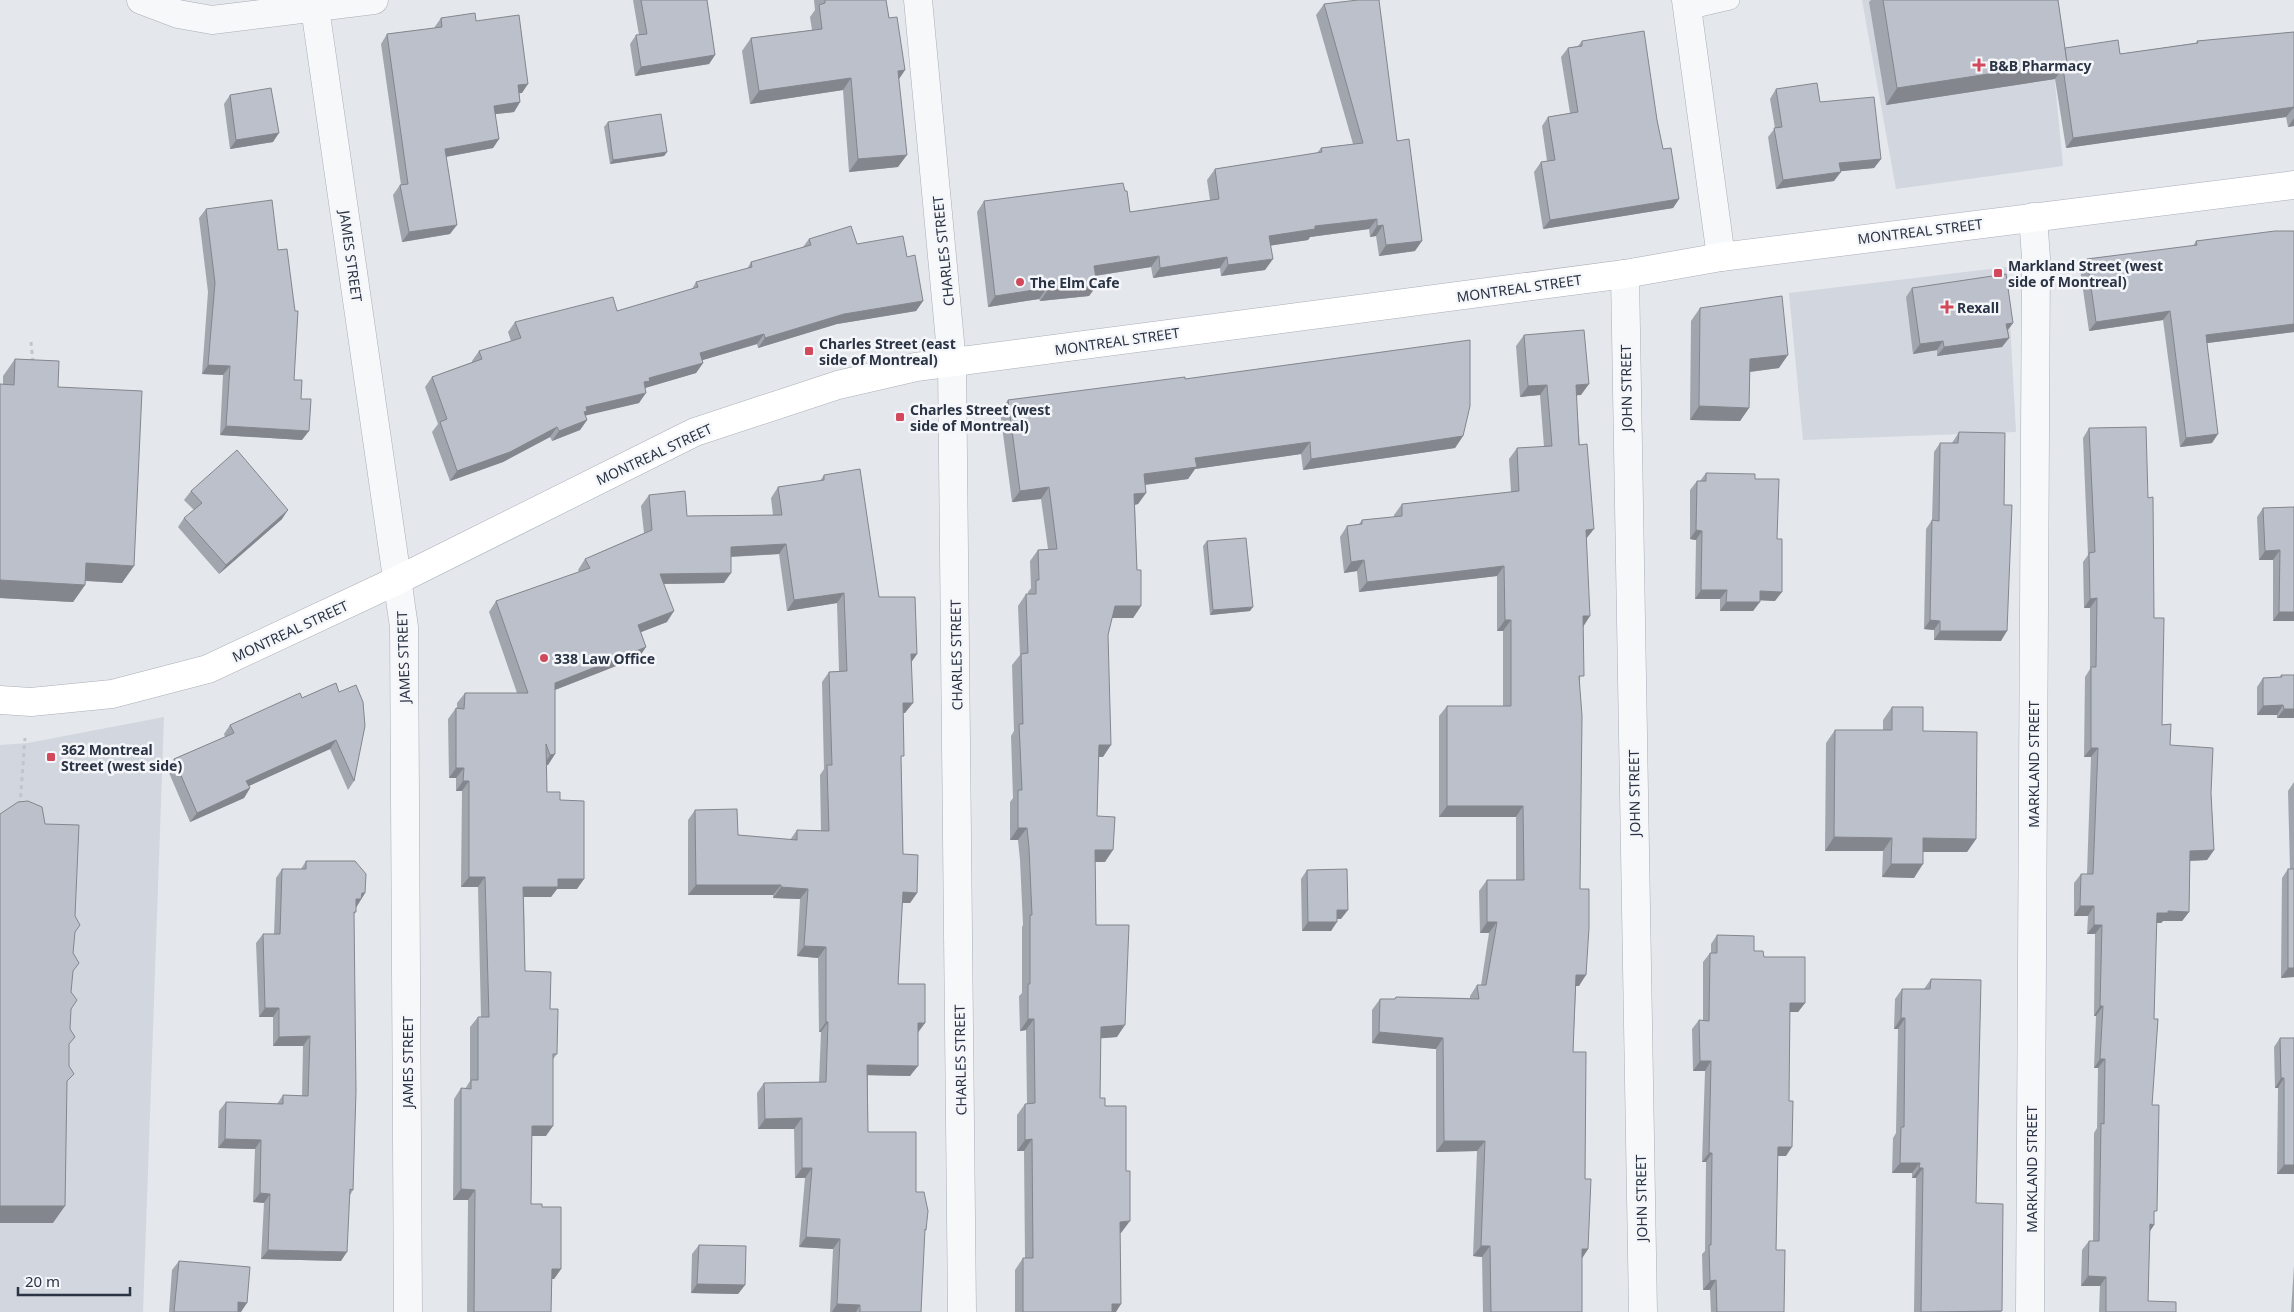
<svg xmlns="http://www.w3.org/2000/svg" width="2294" height="1312" font-family="'Noto Sans',sans-serif">
	<style>
		.built { fill: #d2d6de }
		.lines { fill: none; stroke-linecap: round; stroke-linejoin: round }
		.lane-casing { stroke: #a9aeb7; stroke-width: 20 }
		.street-casing { stroke: #a9aeb7; stroke-width: 29 }
		.secondary-casing { stroke: #a9aeb7; stroke-width: 29 }
		.path { stroke: #c2c5cb; stroke-width: 3; stroke-dasharray: 4 4; stroke-linecap: butt }
		.lane { stroke: #f7f8fa; stroke-width: 19 }
		.street { stroke: #f7f8fa; stroke-width: 28 }
		.secondary { stroke: #fff; stroke-width: 28 }
		.wall { fill: #a1a5ae }
		.shaded-wall { fill: #83868d }
		.building { fill: #bbc0ca; stroke: #83868d }
		.poi-dot { fill: #d1495b; stroke: #f4f6f9; stroke-width: 2 }
		.labels { text-anchor: middle; dominant-baseline: central; stroke-width: 5; stroke-linejoin: round; paint-order: stroke }
		.poi-label { font-size: 14px; font-weight: bold; fill: #2b3445; stroke: #f4f6f9; text-anchor: start }
		.street-label { font-size: 14px; fill: #2b3445; stroke: #f4f6f9 }
	</style>
	<rect width="100%" height="100%" fill="#e4e7ec"/>
	<g class="built">
		<path d="M1862,0H2047L2063,166L1896,189Z"/>
		<path d="M2007,267L2016,432L1803,440L1789,293Z"/>
		<path d="M164,717L143,1312H0V745L28,743Z"/>
	</g>
	<g class="lines">
		<defs>
			<path id="lane" d="M1687,10L1730,0"/>
			<g id="street">
				<path d="M141,0L178,14L212,20L374,0"/>
				<path d="M918,0L952,363L962,1312"/>
				<path d="M1686,0L1721,257"/>
				<path d="M315,8L404,627L408,1312"/>
				<path d="M1625,274L1643,1312"/>
				<path d="M2030,1312L2036,258L2033,217"/>
			</g>
			<path id="secondary" d="M0,700L31,702L112,694L208,669L398,580L695,432L838,385L916,367L1625,274L1721,257L2294,185"/>
		</defs>
		<use href="#lane" class="lane-casing"/>
		<use href="#street" class="street-casing"/>
		<use href="#secondary" class="secondary-casing"/>
		<g class="path">
			<path d="M31,342L33,363"/>
			<path d="M20,805L25,738"/>
		</g>
		<use href="#lane" class="lane"/>
		<use href="#street" class="street"/>
		<use href="#secondary" class="secondary"/>
	</g>
	<g class="wall">
		<path d="M633,0H707L715,55L709,64L635,76L630,44L636,35H639Z"/>
		<path d="M814,0H886L889,18L905,70L899,79L898,167L849,172L843,90L750,104L742,51L751,38L812,30L810,17L815,10Z"/>
		<path d="M1871,0H2058L2065,48L2120,54L2196,43L2197,41L2294,32V126L2288,127L2286,117L2066,148L2055,79L1886,105L1869,2Z"/>
		<path d="M1324,4L1397,141L1415,251L1379,256L1376,236L1370,237L1369,229L1310,237L1308,240L1271,245L1265,270L1221,276L1220,268L1153,278L1151,267L1095,276L1097,285L1089,296L1040,301L1039,299L988,307L977,212L984,201L1125,191L1130,212L1210,200L1207,180L1215,169L1317,153L1321,148L1353,144L1316,15Z"/>
		<path d="M441,18L476,21L522,93H519L520,102L514,112L495,114L499,139L493,148L446,157L450,234L402,242L393,195L400,185H401L381,44L387,34L434,28Z"/>
		<path d="M1582,41L1657,120L1663,149L1679,199L1673,208L1543,229L1534,172L1541,162L1547,161L1542,126L1548,117L1570,113L1561,57L1568,48L1578,46Z"/>
		<path d="M1776,89L1881,159L1874,168L1840,171L1834,181L1776,189L1768,137L1775,128L1770,99Z"/>
		<path d="M230,95L273,142L230,149L224,104Z"/>
		<path d="M608,122L667,152L664,156L610,164L604,127Z"/>
		<path d="M206,209L278,250L294,380L301,399L302,440L220,435L223,375L202,374L208,292L199,218Z"/>
		<path d="M2294,231V332L2207,343L2212,443L2180,447L2163,320L2089,331L2080,269L2087,259L2193,246L2196,241Z"/>
		<path d="M809,239L857,244L907,257L923,301L916,311L837,324L758,348L757,344L702,360L703,363L696,373L645,388L639,403L585,415L587,420L580,430L552,441L550,437L503,462L450,481L432,432L438,424L425,387L432,377L472,362V361L479,351L511,341L508,332L515,322L617,311L692,289L696,282L747,269L751,262L803,247Z"/>
		<path d="M1912,288L2013,323L2008,330L2009,338L2002,347L1937,356V350L1913,354L1906,297Z"/>
		<path d="M1700,308L1779,368L1750,372L1749,408L1740,421L1690,420L1691,321Z"/>
		<path d="M1524,335L1581,395H1576L1587,539L1580,681L1579,986H1576L1573,1052L1585,1179L1588,1249L1582,1258V1312H1483L1482,1257L1473,1256L1477,1151L1436,1152V1049L1372,1043V1010L1380,999H1394L1396,997L1470,998V996L1477,985H1481L1489,933H1480L1479,891L1487,880H1516V817H1439V716L1447,706H1503V631H1497V576L1359,592L1357,571L1344,573L1340,537L1347,526L1359,524L1362,520L1394,517V515L1402,504L1511,492L1509,459L1517,448L1544,447L1540,395L1520,397L1516,346Z"/>
		<path d="M15,359L58,387L122,583L85,581V585L73,602L0,598V384H3V376Z"/>
		<path d="M1185,379L1463,436L1455,448L1303,470L1301,454L1195,469L1188,479L1145,485L1146,493L1138,504L1135,505L1137,570L1141,606L1133,618H1112L1108,635L1103,757H1099L1097,816L1105,862H1095L1096,925L1117,1037L1101,1038L1100,1098L1105,1106L1121,1233H1120L1116,1312H1015V1270L1023,1258H1025L1024,1151H1017V1115L1025,1104H1027L1026,1030L1020,1031L1019,996L1022,993V927L1023,925L1020,860L1018,840H1010V802L1013,798L1011,736L1014,731L1012,665L1020,655L1018,606L1026,594H1028V592L1031,588L1030,561L1038,550L1048,549L1041,499L1012,502L1000,411L1008,400Z"/>
		<path d="M2089,428L2148,498L2154,618L2162,725L2170,745L2211,793L2214,850L2207,860L2190,861L2189,912L2182,921H2163L2161,923H2156L2152,1105L2154,1225L2150,1231L2148,1301L2176,1312H2099L2100,1286H2081L2082,1250L2089,1241H2093L2094,1133L2097,1128L2098,1068H2094L2096,1016H2094L2095,934H2087L2088,916H2074V883L2081,874H2087L2091,757H2084L2085,677L2090,669V608H2084L2083,562L2088,555L2083,438Z"/>
		<path d="M1959,432L2001,641L1934,640V630L1924,629L1926,529L1932,520L1934,452L1940,443H1952Z"/>
		<path d="M1706,473L1755,479L1775,601L1760,600L1753,611H1720V599H1695L1696,540L1690,539V490L1697,481H1700Z"/>
		<path d="M824,475L879,597L917,654L911,662L905,713H903L901,762L903,854L917,893L910,903H902L898,984L925,1023L918,1033L910,1076L868,1075V1132L916,1192L926,1230L924,1232L921,1312H830L833,1249L799,1247L805,1178H795L794,1129H758L757,1093L764,1083L819,1082L821,1032H819L818,958L797,956L800,899L773,898V895H688V820L695,810L738,835L790,840L797,830L821,831L820,775L824,769L822,682L829,672L839,671L837,603L787,611L779,554L731,557L724,583L664,584L667,622L641,632L646,647L639,657L555,690V754L548,765H546L547,792L560,800L577,889H557L551,897H524L525,971L550,1009L557,1054L553,1059L546,1136H532L531,1204L542,1207L561,1269L554,1279H552L551,1312H467L468,1200H453L454,1099L461,1088L465,1089L470,1081V1027L478,1017H481L478,887H461L462,791H456V778H449L448,719L456,708H457V703L465,693H517L489,612L496,601L579,572L578,570L585,559L644,533L641,506L649,495L687,516L773,515L771,498L778,487L820,481Z"/>
		<path d="M191,491L282,519L219,574L178,527L184,518L194,510L184,500Z"/>
		<path d="M2294,507V621H2273V560H2259L2257,517L2263,508Z"/>
		<path d="M1207,541L1250,611L1210,615L1203,546Z"/>
		<path d="M2281,675H2294V718H2277V715H2257V687L2263,678L2280,677Z"/>
		<path d="M336,683L354,781L348,790L330,749L249,786L250,788L244,798L190,822L167,768L174,759L225,737L224,734L230,725L302,698Z"/>
		<path d="M1892,707L1923,731L1976,839L1967,852H1923L1914,878L1882,877L1883,851H1825L1826,743L1835,730H1883V720Z"/>
		<path d="M2294,782V977L2281,978L2282,878L2288,869H2290L2288,791Z"/>
		<path d="M306,861L365,893L356,908V912L354,914L353,1190L350,1195L341,1261L261,1259L264,1203L253,1202L255,1149L218,1148L219,1111L226,1102L277,1104L283,1095L302,1096L303,1046H273V1017H259L256,943L263,934H274L276,878L282,869H301Z"/>
		<path d="M1307,870L1341,919H1337L1331,931H1302L1301,879Z"/>
		<path d="M1717,935L1754,951L1764,957L1805,1003L1798,1012H1790L1786,1156H1777L1776,1250L1784,1312H1711L1710,1290H1703L1702,1254L1705,1251L1706,1162H1702L1705,1071H1693L1692,1029L1699,1020H1703V962L1710,953H1711V944Z"/>
		<path d="M1931,979L1976,1203L2001,1312H1914L1916,1178H1912V1173H1892L1893,1138L1896,1133L1898,1029H1894L1895,999L1902,989H1924Z"/>
		<path d="M2280,1038H2294V1174H2277L2278,1088H2275L2274,1047Z"/>
		<path d="M699,1245L745,1285L738,1294L691,1293L692,1254Z"/>
		<path d="M179,1261L241,1312H169L172,1270Z"/>
		<path d="M2294,1265V1312H2291Z"/>
	</g>
	<g class="shaded-wall">
		<path d="M715,55L709,64L635,76L641,67Z"/>
		<path d="M2067,62L2055,79L1886,105L1897,88Z"/>
		<path d="M905,70L896,83L898,71Z"/>
		<path d="M851,78L843,90L750,104L759,91Z"/>
		<path d="M528,84L522,93L512,94L518,85Z"/>
		<path d="M520,102L514,112L487,115L494,106Z"/>
		<path d="M2294,107L2286,117L2066,148L2073,138Z"/>
		<path d="M2294,118V126L2288,127Z"/>
		<path d="M279,133L273,142L230,149L236,140Z"/>
		<path d="M499,139L493,148L439,158L445,149Z"/>
		<path d="M667,152L664,156L610,164L613,160Z"/>
		<path d="M907,155L898,167L849,172L858,159Z"/>
		<path d="M1881,159L1874,168L1833,172L1839,163Z"/>
		<path d="M1841,172L1834,181L1776,189L1783,180Z"/>
		<path d="M1679,199L1673,208L1543,229L1550,220Z"/>
		<path d="M1377,219L1369,229L1310,237L1308,240L1262,247L1269,236L1315,226Z"/>
		<path d="M457,225L450,234L402,242L409,232Z"/>
		<path d="M1383,225L1376,236L1370,237L1377,226Z"/>
		<path d="M1422,241L1415,251L1379,256L1386,245Z"/>
		<path d="M1159,256L1151,267L1087,277L1094,266Z"/>
		<path d="M1227,257L1220,268L1153,278L1160,268Z"/>
		<path d="M1273,259L1265,270L1221,276L1228,265Z"/>
		<path d="M1097,285L1089,296L1040,301L1047,291Z"/>
		<path d="M1047,288L1039,299L988,307L995,296Z"/>
		<path d="M923,301L916,311L837,324L758,348L765,338L844,314Z"/>
		<path d="M2170,311L2163,320L2089,331L2096,322Z"/>
		<path d="M2013,323L2006,332V324Z"/>
		<path d="M2294,324V332L2200,344L2206,335Z"/>
		<path d="M764,334L757,344L693,363L700,353Z"/>
		<path d="M2009,338L2002,347L1937,356L1944,347Z"/>
		<path d="M1943,341L1937,350L1913,354L1920,344Z"/>
		<path d="M1788,355L1779,368L1740,373L1750,359Z"/>
		<path d="M703,363L696,373L645,388L644,382L649,378Z"/>
		<path d="M208,365L230,366L223,375L202,374Z"/>
		<path d="M1589,384L1581,395L1568,396L1576,385Z"/>
		<path d="M1547,385L1540,395L1520,397L1528,386Z"/>
		<path d="M646,393L639,403L584,416L586,407Z"/>
		<path d="M1699,406L1749,408L1740,421L1690,420Z"/>
		<path d="M587,420L580,430L552,441L559,431Z"/>
		<path d="M226,426L309,431L302,440L220,435Z"/>
		<path d="M557,427L550,437L503,462L450,481L457,471Z"/>
		<path d="M2218,434L2212,443L2180,447L2186,438Z"/>
		<path d="M1463,436L1455,448L1303,470L1311,459Z"/>
		<path d="M1310,442L1301,454L1195,469L1188,479L1135,486L1144,474L1195,458Z"/>
		<path d="M1049,487L1041,499L1012,502L1020,491Z"/>
		<path d="M1146,493L1138,504L1126,506L1134,494Z"/>
		<path d="M288,510L282,519L219,574L226,565Z"/>
		<path d="M1594,529L1586,539V530Z"/>
		<path d="M1696,530L1702,531L1696,540L1690,539Z"/>
		<path d="M786,544L779,554L724,557L731,547Z"/>
		<path d="M2280,550L2273,560H2259L2265,551Z"/>
		<path d="M1364,560L1357,571L1344,573L1351,562Z"/>
		<path d="M86,563L134,566L122,583L74,580Z"/>
		<path d="M1504,566L1497,576L1359,592L1367,582Z"/>
		<path d="M731,573L724,583L653,584L660,574Z"/>
		<path d="M0,580L85,585L73,602L0,598Z"/>
		<path d="M1701,590H1727L1720,599H1695Z"/>
		<path d="M1760,591L1782,592L1775,601L1754,600Z"/>
		<path d="M844,593L837,603L787,611L794,600Z"/>
		<path d="M2097,598L2090,608H2084L2090,599Z"/>
		<path d="M1726,602H1760L1753,611H1720Z"/>
		<path d="M1115,606H1141L1133,618H1107Z"/>
		<path d="M1253,607L1250,611L1210,615L1213,610Z"/>
		<path d="M674,611L667,622L631,636L638,625Z"/>
		<path d="M2279,612H2294V621H2273Z"/>
		<path d="M1583,616H1590L1583,627Z"/>
		<path d="M1505,620H1511L1503,631H1497Z"/>
		<path d="M1930,620L1940,621L1934,630L1924,629Z"/>
		<path d="M1940,631H2007L2001,641L1934,640Z"/>
		<path d="M646,647L639,657L547,693L555,683Z"/>
		<path d="M911,654H917L910,664Z"/>
		<path d="M903,703H913L905,713H896Z"/>
		<path d="M2283,705L2277,715H2257L2263,706Z"/>
		<path d="M2284,709H2294V718H2277Z"/>
		<path d="M336,740L330,749L240,790L246,781Z"/>
		<path d="M1099,745H1111L1103,757L1091,756Z"/>
		<path d="M2091,748H2098L2091,757H2084Z"/>
		<path d="M555,754L548,765L543,766L550,755Z"/>
		<path d="M456,768H464L456,778H449Z"/>
		<path d="M463,781H469L462,791H456Z"/>
		<path d="M250,788L244,798L190,822L197,813Z"/>
		<path d="M1447,806H1523L1516,817H1439Z"/>
		<path d="M1018,828H1027L1018,840H1010Z"/>
		<path d="M1834,837L1892,838L1883,851H1825Z"/>
		<path d="M1923,838L1976,839L1967,852H1914Z"/>
		<path d="M1095,850H1113L1105,862H1087Z"/>
		<path d="M2214,850L2207,860L2184,861L2190,851Z"/>
		<path d="M1891,864H1923L1914,878L1882,877Z"/>
		<path d="M469,877H485L478,887H461Z"/>
		<path d="M558,879H584L577,889H557L551,897H516L523,887Z"/>
		<path d="M696,885H781L773,895H688Z"/>
		<path d="M781,887L808,889L800,899L773,898Z"/>
		<path d="M903,892L917,893L910,903H896Z"/>
		<path d="M362,893H365L355,909L356,899Z"/>
		<path d="M2080,906H2094L2088,916H2074Z"/>
		<path d="M1337,910H1348L1341,919H1330Z"/>
		<path d="M2168,911L2189,912L2182,921H2163L2161,923H2150L2157,913Z"/>
		<path d="M1308,922H1337L1331,931H1302Z"/>
		<path d="M1487,922H1497L1489,933H1480Z"/>
		<path d="M2094,925H2102L2095,934H2087Z"/>
		<path d="M804,946L826,947L818,958L797,956Z"/>
		<path d="M2288,968H2294V977L2281,978Z"/>
		<path d="M1576,975H1586L1579,986H1568Z"/>
		<path d="M1790,1003H1805L1798,1012H1783Z"/>
		<path d="M2100,1006H2103L2096,1016H2094Z"/>
		<path d="M265,1008H279L273,1017H259Z"/>
		<path d="M1901,1018H1905L1898,1029H1894Z"/>
		<path d="M1028,1019H1034L1026,1030L1020,1031Z"/>
		<path d="M826,1022H828L821,1032H819Z"/>
		<path d="M918,1023H925L917,1033Z"/>
		<path d="M1125,1025L1117,1037L1093,1039L1101,1027Z"/>
		<path d="M1379,1032L1443,1038L1436,1049L1372,1043Z"/>
		<path d="M310,1036L303,1046H273L279,1037Z"/>
		<path d="M2100,1059H2105L2098,1068H2094Z"/>
		<path d="M1700,1061H1711L1705,1071H1693Z"/>
		<path d="M867,1065L918,1066L910,1076L860,1075Z"/>
		<path d="M2281,1078H2284L2278,1088H2275Z"/>
		<path d="M802,1118L794,1129H758L765,1119Z"/>
		<path d="M532,1126H553L546,1136H525Z"/>
		<path d="M225,1139L261,1140L255,1149L218,1148Z"/>
		<path d="M1032,1139L1024,1151H1017L1025,1140Z"/>
		<path d="M1444,1141H1485L1477,1151L1436,1152Z"/>
		<path d="M1778,1147H1792L1786,1156H1771Z"/>
		<path d="M1709,1153H1712L1706,1162H1702Z"/>
		<path d="M1900,1163H1920L1912,1173H1892Z"/>
		<path d="M2284,1165H2294V1174H2277Z"/>
		<path d="M802,1168H812L805,1178H795Z"/>
		<path d="M1919,1168H1923L1916,1178H1912Z"/>
		<path d="M461,1189L475,1190L468,1200H453Z"/>
		<path d="M260,1193L270,1194L264,1203L253,1202Z"/>
		<path d="M0,1206H65L53,1223H0Z"/>
		<path d="M1130,1221L1121,1233H1112L1120,1222Z"/>
		<path d="M2150,1224L2154,1225L2148,1234Z"/>
		<path d="M806,1237L840,1239L833,1249L799,1247Z"/>
		<path d="M1481,1246H1490L1482,1257L1473,1256Z"/>
		<path d="M1582,1249H1588L1581,1260Z"/>
		<path d="M268,1250L347,1252L341,1261L261,1259Z"/>
		<path d="M552,1269H561L554,1279H545Z"/>
		<path d="M2088,1276L2106,1277L2100,1286H2081Z"/>
		<path d="M1716,1280L1710,1290H1703L1710,1281Z"/>
		<path d="M697,1284L745,1285L738,1294L691,1293Z"/>
		<path d="M238,1302L247,1303L241,1312L232,1311Z"/>
		<path d="M837,1304L860,1305L856,1312H832Z"/>
		<path d="M1112,1304H1121L1116,1312H1107Z"/>
	</g>
	<g class="building">
		<path d="M641,0H707L715,55L641,67L636,35L647,34Z"/>
		<path d="M825,0H886L889,18L897,17L905,70L898,71L907,155L858,159L851,78L759,91L751,38L822,29L819,5L825,3Z"/>
		<path d="M1358,0H1379L1397,141L1409,139L1422,241L1386,245L1383,225L1377,226V219L1315,226V229L1269,236L1273,259L1228,265L1227,257L1160,268L1159,256L1094,266L1097,285L1047,291V288L995,296L984,201L1123,183L1125,191H1127L1130,212L1219,199L1215,169L1322,152L1321,148L1363,143L1324,4Z"/>
		<path d="M1883,0H2058L2067,62L1897,88Z"/>
		<path d="M475,13L476,21L519,15L528,84L518,85L520,102L494,106L499,139L445,149L457,225L409,232L400,185L408,184L387,34L442,27L441,18Z"/>
		<path d="M1644,31L1657,120L1663,149L1671,148L1679,199L1550,220L1541,162L1555,160L1548,117L1578,112L1568,48L1582,46V41Z"/>
		<path d="M2294,32V109V107L2073,138L2063,68L2067,62L2065,48L2118,40L2120,54L2198,43L2197,41Z"/>
		<path d="M1817,83L1820,102L1874,97L1881,159L1839,163L1841,172L1783,180L1774,128L1782,127L1776,89Z"/>
		<path d="M271,88L279,133L236,140L230,95Z"/>
		<path d="M661,114L667,152L613,160L608,122Z"/>
		<path d="M272,200L278,250L287,249L295,311H298L294,380H302L301,399H311L309,431L226,426L230,366L208,365L215,283L206,209Z"/>
		<path d="M851,226L857,244L903,236L907,257L915,255L923,301L844,314L765,338L764,334L700,353L703,363L649,378L650,381L644,382L646,393L586,407L587,411L584,412L587,420L559,431L557,427L510,452L457,471L440,422L447,419L432,377L482,359L479,351L521,338L515,322L613,297L617,311L698,287L696,282L752,267L751,262L811,245L809,239Z"/>
		<path d="M2275,231H2294V324L2206,335L2218,434L2186,438L2170,311L2096,322L2087,259L2197,245L2196,241Z"/>
		<path d="M2006,274L2013,323L2006,324L2009,338L1944,347L1943,341L1920,344L1912,288Z"/>
		<path d="M1782,296L1788,355L1750,359L1749,408L1699,406L1700,308Z"/>
		<path d="M1584,330L1589,384L1576,385L1579,445L1587,444L1594,529L1586,530L1590,616H1583L1584,676H1579L1582,716L1580,889H1589V928L1586,975H1576L1573,1052H1586L1585,1179H1591L1588,1249H1582V1312H1491L1490,1246H1481L1485,1141H1444L1443,1038L1379,1032L1380,999H1395L1396,997L1479,999L1477,985H1486L1497,922H1487V880H1524L1523,806H1447V706H1511V620H1505L1504,566L1367,582L1364,560L1351,562L1347,526L1362,524V520L1402,516V504L1519,491L1517,448L1552,446L1547,385L1528,386L1524,335Z"/>
		<path d="M1470,340V406L1463,436L1311,459L1310,442L1195,458L1197,467L1144,474L1146,493L1134,494L1137,570H1141V606H1115L1108,635L1111,745H1099L1097,816L1115,817L1113,850H1095L1096,925H1129L1125,1025L1101,1027L1100,1098H1105V1106H1126V1171H1130V1221L1120,1222L1121,1304H1112V1312H1023V1258H1033L1032,1139L1025,1140V1104L1035,1103L1034,1019H1028V984H1030V915H1032L1029,848L1027,828H1018V790H1022L1019,724H1023L1021,654L1028,653L1026,594H1036V580H1039L1038,550L1057,549L1049,487L1020,491L1008,400L1185,377V379Z"/>
		<path d="M15,359L59,361L58,387L142,391L134,566L86,563L85,585L0,580V384L14,385Z"/>
		<path d="M2146,427L2148,498L2153,497L2154,618H2164L2162,725L2171,724L2170,745L2213,748L2211,793L2214,850L2190,851L2189,912L2168,911V913H2157L2154,1019H2158L2152,1105H2159L2157,1211H2154V1225L2150,1224L2148,1301L2176,1302V1312H2106V1277L2088,1276L2089,1241H2099L2101,1123L2104,1124L2105,1059H2100L2103,1006H2100L2102,925H2094V906H2080L2081,874H2093L2098,748H2091V667H2096L2097,598L2090,599L2089,553L2095,552L2089,428Z"/>
		<path d="M1959,432L2005,433L2004,505H2012L2007,631H1940V621L1930,620L1932,520L1939,521L1940,443H1958Z"/>
		<path d="M237,450L288,510L226,565L184,518L202,503L191,491Z"/>
		<path d="M860,469L879,597H915L917,654H911L913,703H903L904,756H901L903,854L918,855L917,893L903,892L898,984H925V1023H918V1066L867,1065L868,1132H916V1192H924L928,1211L926,1230L925,1229L921,1312H860V1305L837,1304L840,1239L806,1237L812,1168H802V1118L765,1119L764,1083L826,1082L828,1022H826V947L804,946L808,889L781,887V885H696L695,810L737,809L738,835L797,840V830L829,831L827,765H832L829,672L847,671L844,593L794,600L786,544L731,547V573L660,574L674,611L638,625L646,647L555,683V754L550,755L546,744L547,792H560V800L584,801V879H558V887H523L525,971L551,972L550,1009H558L557,1054H553V1126H532L531,1204H542V1207H561V1269H552L551,1312H474L475,1190L461,1189V1088L471,1089V1080H478V1017H489L485,877H469V781H463L464,768H456V708L464,709L465,693H528L496,601L590,568L585,559L652,530L649,495L685,491L687,516L782,515L778,487L824,480V475Z"/>
		<path d="M1706,473L1755,474V479H1779L1777,539H1782V592L1760,591V602H1726L1727,590H1701L1702,531L1696,530L1697,481H1706Z"/>
		<path d="M2294,507V612H2279L2280,550L2265,551L2263,508Z"/>
		<path d="M1246,538L1253,607L1213,610L1207,541Z"/>
		<path d="M2281,675H2294V709H2284L2283,705L2263,706V678L2282,677Z"/>
		<path d="M336,683L339,692L356,685L363,702L365,726L354,781L336,740L246,781L250,788L197,813L174,759L234,733L230,725L300,693L302,698Z"/>
		<path d="M1892,707H1923V731L1977,732L1976,839L1923,838V864H1891L1892,838L1834,837L1835,730H1892Z"/>
		<path d="M28,801L42,807L45,824L79,825L75,916L80,925L75,932L73,953L79,963L73,971L71,992L77,1000L71,1009L70,1029L75,1037L69,1044V1066L74,1074L67,1081L65,1206H0V814L18,802Z"/>
		<path d="M306,861H355L366,874L365,893H362L361,899H356V912H354L356,1091L353,1190L350,1189L347,1252L268,1250L270,1194L260,1193L261,1140L225,1139L226,1102L283,1104V1095L308,1096L310,1036L279,1037V1008H265L263,934H280L282,869H306Z"/>
		<path d="M1347,869L1348,910H1337V922H1308L1307,870Z"/>
		<rect x="2288" y="869" width="6" height="99"/>
		<path d="M1717,935L1754,936V951H1763L1764,957H1805V1003H1790L1789,1101H1793L1792,1147H1778L1776,1250H1785L1784,1312H1717L1716,1280L1710,1281L1709,1245H1711L1712,1153H1709L1711,1061H1700L1699,1020L1709,1021L1710,953H1717Z"/>
		<path d="M1931,979L1981,980L1976,1203L2003,1204L2002,1311L1921,1312L1923,1168H1919L1920,1163H1900L1901,1127H1904L1905,1018H1901L1902,989H1930Z"/>
		<path d="M2280,1038H2294V1165H2284V1078H2281Z"/>
		<path d="M699,1245L746,1246L745,1285L697,1284Z"/>
		<path d="M179,1261L250,1267L247,1303L238,1302V1312H174Z"/>
	</g>
	<g class="poi-dot">
		<path d="M1976.5 57.5h5v5h5v5h-5v5h-5v-5h-5v-5h5z"/>
		<rect x="1993" y="268" width="10" height="10" rx="2.5"/>
		<circle cx="1020" cy="282" r="5"/>
		<path d="M1944.5 299.5h5v5h5v5h-5v5h-5v-5h-5v-5h5z"/>
		<rect x="804" y="346" width="10" height="10" rx="2.5"/>
		<rect x="895" y="412" width="10" height="10" rx="2.5"/>
		<circle cx="544" cy="658" r="5"/>
		<rect x="46" y="752" width="10" height="10" rx="2.5"/>
	</g>
	<g class="labels">
		<g class="poi-label">
			<text x="1989" y="65">B&amp;B Pharmacy</text>
			<text x="2008" y="265">Markland Street (west<tspan x="2008" dy="16">side of Montreal)</tspan></text>
			<text x="1030" y="282">The Elm Cafe</text>
			<text x="1957" y="307">Rexall</text>
			<text x="819" y="343">Charles Street (east<tspan x="819" dy="16">side of Montreal)</tspan></text>
			<text x="910" y="409">Charles Street (west<tspan x="910" dy="16">side of Montreal)</tspan></text>
			<text x="554" y="658">338 Law Office</text>
			<text x="61" y="749">362 Montreal<tspan x="61" dy="16">Street (west side)</tspan></text>
		</g>
		<g class="street-label">
			<text transform="translate(1920 231) rotate(-7)">MONTREAL STREET</text>
			<text transform="translate(943 251) rotate(-96)">CHARLES STREET</text>
			<text transform="translate(351 256) rotate(82)">JAMES STREET</text>
			<text transform="translate(1519 288) rotate(-8)">MONTREAL STREET</text>
			<text transform="translate(1117 341) rotate(-8)">MONTREAL STREET</text>
			<text transform="translate(1626 388) rotate(-91)">JOHN STREET</text>
			<text transform="translate(654 454) rotate(-25)">MONTREAL STREET</text>
			<text transform="translate(290 631) rotate(-25)">MONTREAL STREET</text>
			<text transform="translate(956 655) rotate(-91)">CHARLES STREET</text>
			<text transform="translate(403 657) rotate(-92)">JAMES STREET</text>
			<text transform="translate(2033 764) rotate(-90)">MARKLAND STREET</text>
			<text transform="translate(1634 793) rotate(-91)">JOHN STREET</text>
			<text transform="translate(960 1060) rotate(-91)">CHARLES STREET</text>
			<text transform="translate(407 1062) rotate(-90)">JAMES STREET</text>
			<text transform="translate(2031 1169) rotate(-90)">MARKLAND STREET</text>
			<text transform="translate(1641 1198) rotate(-91)">JOHN STREET</text>
		</g>
	</g>
	<path d="M18 1287v8h112v-8" fill="none" stroke="#2b3445" stroke-width="2.5"/>
	<text x="25" y="1287" font-size="15" fill="#2b3445" stroke="#f4f6f9" stroke-width="4" paint-order="stroke">20 m</text>
</svg>
